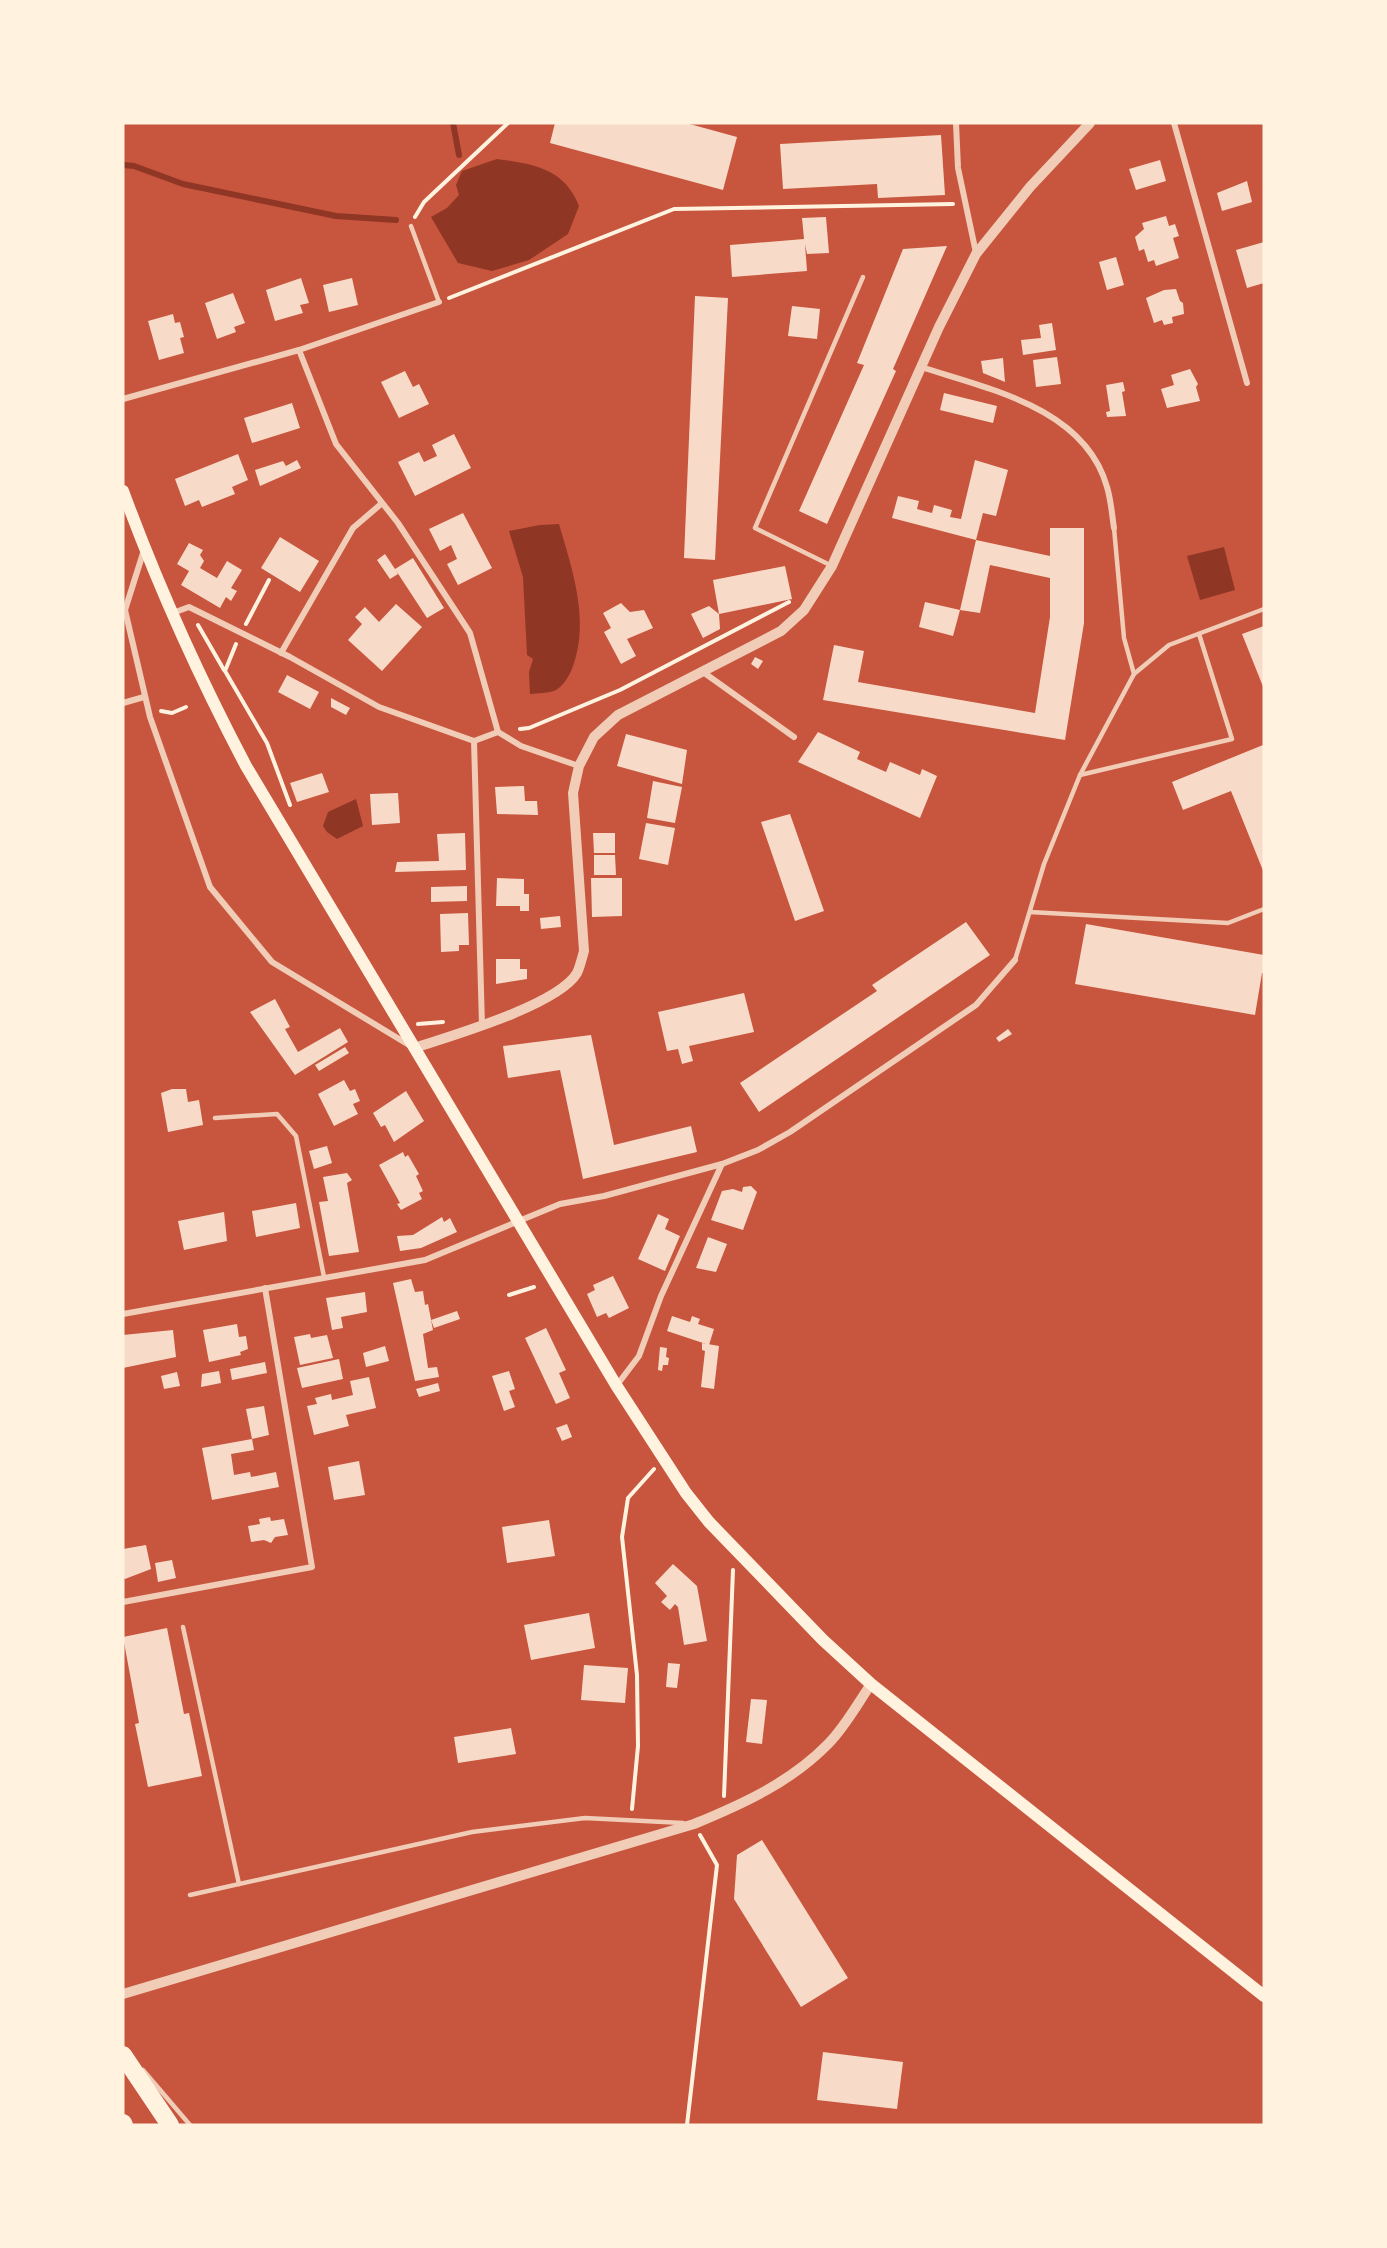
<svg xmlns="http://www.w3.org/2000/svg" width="1387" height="2248" font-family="'DejaVu Sans',sans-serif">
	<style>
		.water { fill: #8f3625 }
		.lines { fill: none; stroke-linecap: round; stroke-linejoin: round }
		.stream { stroke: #8f3625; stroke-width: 6 }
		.building { fill: #f7dbc8 }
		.path { stroke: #fff3e0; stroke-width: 4 }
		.service { stroke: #f1ccb7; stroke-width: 4.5 }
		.minor { stroke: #f1ccb7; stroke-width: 6 }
		.tertiary { stroke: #f1ccb7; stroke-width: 10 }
		.secondary { stroke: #fff3e0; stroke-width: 12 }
		.motorway { stroke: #fff3e0; stroke-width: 18 }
	</style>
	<rect width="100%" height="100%" fill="#c8553d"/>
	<g class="water">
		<path d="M497,159C533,164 564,168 579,206L568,234L529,260L492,271L458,263L431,217L447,208L459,195L456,185L462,171Z"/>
		<path d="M559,524C572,569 590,620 573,666C570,675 563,687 554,691C547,693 538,693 530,694L529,672L533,659L527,655L523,577L509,531L540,525Z"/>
		<path d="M1224,547L1235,590L1200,600L1187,556Z"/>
		<path d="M356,799L363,826L337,839L327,832L323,826L328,812Z"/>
	</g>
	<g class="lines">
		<g class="stream">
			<path d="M453,123L459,155"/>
			<path d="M123,165L134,166L183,184L336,216L396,220"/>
		</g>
	</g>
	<g class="building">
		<path d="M555,123H686L737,137L723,190L550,143Z"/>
		<path d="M941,135L945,195L878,198L877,184L783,189L780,144Z"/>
		<path d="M1160,160L1166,181L1136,190L1129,169Z"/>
		<path d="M1247,181L1252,202L1222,211L1217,193Z"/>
		<path d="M1166,216L1169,226L1175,224L1179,236L1173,238L1179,258L1156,266L1154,260L1148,262L1144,249L1139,251L1135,237L1144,229L1142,223Z"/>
		<path d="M826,217L829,253L807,254L805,244L807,271L732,277L730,245L804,239L802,218Z"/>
		<path d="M1264,242V283L1247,288L1236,250Z"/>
		<path d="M947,246L893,369L896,371L827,524L799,511L864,365L857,363L903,249Z"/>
		<path d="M1116,257L1124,285L1107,290L1099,262Z"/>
		<path d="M301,278L309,303L300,305L303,313L275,321L266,290Z"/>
		<path d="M352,278L358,305L329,312L323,285Z"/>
		<path d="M1176,289L1180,301L1183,303L1184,314L1172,317L1173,323L1164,325L1162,320L1154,323L1146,298L1164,290Z"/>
		<path d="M233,293L245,323L234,327L236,332L217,339L205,303Z"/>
		<path d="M695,296L728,298L715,560L684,558Z"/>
		<path d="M792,306L820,309L817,339L788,336Z"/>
		<path d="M173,314L175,323L180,322L184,337L180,338L184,353L159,360L148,321Z"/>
		<path d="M1052,323L1056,350L1023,355L1021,340L1041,338L1039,325Z"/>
		<path d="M1057,357L1061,384L1036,387L1033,360Z"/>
		<path d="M1003,358L1005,382L983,373L981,361Z"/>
		<path d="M1190,369L1198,384L1196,387L1200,401L1167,408L1161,389L1174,385L1171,375Z"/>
		<path d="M405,371L413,387L419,384L429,404L399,418L381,382Z"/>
		<path d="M1123,382L1125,391L1122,392L1126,416L1107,417L1106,412L1110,411L1106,385Z"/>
		<path d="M944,393L997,406L993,423L940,410Z"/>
		<path d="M292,403L300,428L252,443L244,418Z"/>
		<path d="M454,434L471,468L415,496L398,462L419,452L424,462L437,456L432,445Z"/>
		<path d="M238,454L248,480L232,487L235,494L202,507L199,500L185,506L175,479Z"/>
		<path d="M297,460L301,468L260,486L255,470L283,461L286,466Z"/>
		<path d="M975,460L1008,470L996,516L983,513L976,540L892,518L898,496L919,501L917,509L932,513L934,505L952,510L950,517L961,519Z"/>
		<path d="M463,513L492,568L458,585L447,564L457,559L451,545L440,551L429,529Z"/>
		<path d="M1050,528H1084V623L1065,740L823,700L834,645L864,651L858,682L1035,713L1050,617V578L990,565L980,613L960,610L953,636L919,627L925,602L960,610L976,540L1050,556Z"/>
		<path d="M280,537L319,561L300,592L261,568Z"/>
		<path d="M189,543L203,550L200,555L204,561L200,568L217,578L227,561L242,570L231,588L237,591L231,601L226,597L220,608L181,585L189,571L177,564Z"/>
		<path d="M385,554L395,569L413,558L444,608L427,618L395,569L398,574L390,579L377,560Z"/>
		<path d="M785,566L792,599L719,614L713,580Z"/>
		<path d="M621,603L630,612L644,610L653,628L627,639L636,656L621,664L604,632L611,628L603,613Z"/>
		<path d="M396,604L422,627L382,671L348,640L362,624L355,617L365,607L379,622Z"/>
		<path d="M709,606L719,614L720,629L703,638L691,614Z"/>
		<path d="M1264,626V689L1242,634Z"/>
		<path d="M755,657L763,661L758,669L751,664Z"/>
		<path d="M287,675L319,692L310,709L278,692Z"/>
		<path d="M331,698L350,708L346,715L331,707Z"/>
		<path d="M818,732L860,752L857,759L886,772L890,762L920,775L922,769L937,776L920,818L798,762Z"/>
		<path d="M626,734L687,750L682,784L617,766Z"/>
		<path d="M1263,745L1264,746V873L1231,791L1183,810L1172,782Z"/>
		<path d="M322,773L329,792L297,802L290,783Z"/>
		<path d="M653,781L682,787L675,823L647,818Z"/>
		<path d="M524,786L525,801H537L538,815L497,814L495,787Z"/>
		<path d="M398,793L400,823L372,825L370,794Z"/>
		<path d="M790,814L824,911L795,921L761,822Z"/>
		<path d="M646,823L675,828L668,865L639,859Z"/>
		<path d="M465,833L466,870L395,872L397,862L439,861L437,834Z"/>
		<path d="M593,833H615V853H594Z"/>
		<path d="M594,855H615L616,875H594Z"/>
		<path d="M497,878L524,879V894H529V911H520V906H496Z"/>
		<path d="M591,878H622V916L592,917Z"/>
		<path d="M467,886V901L431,902V887Z"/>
		<path d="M468,913L469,945H459V951L441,952L440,914Z"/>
		<path d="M560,916L561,927L541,929L540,918Z"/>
		<path d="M966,922L990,955L759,1112L740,1083L877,991L872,985Z"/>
		<path d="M1086,924L1264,955V973H1262L1255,1015L1075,984Z"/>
		<path d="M496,959H520V969H527V979L496,984Z"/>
		<path d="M744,993L754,1032L689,1046L693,1061L682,1064L678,1049L667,1051L658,1012Z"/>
		<path d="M275,999L290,1027L285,1029L298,1052L340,1028L348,1042L295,1075L250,1012Z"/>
		<path d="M1008,1029L1012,1034L999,1042L996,1038Z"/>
		<path d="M591,1035L614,1145L691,1126L697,1152L583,1179L560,1070L508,1078L503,1046Z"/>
		<path d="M345,1047L349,1053L319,1071L315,1065Z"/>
		<path d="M344,1080L350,1091L355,1089L360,1101L353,1104L358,1114L334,1126L318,1094Z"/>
		<path d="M172,1089H186L188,1102L199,1100L203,1125L168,1132L161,1093Z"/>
		<path d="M406,1091L424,1121L394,1142L385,1125L381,1127L373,1113Z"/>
		<path d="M327,1146L332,1163L314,1169L309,1151Z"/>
		<path d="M403,1152L405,1157L408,1155L419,1174L416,1176L423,1191L419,1193L422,1199L401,1210L397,1204L400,1203L379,1165Z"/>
		<path d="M347,1173L352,1180L347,1183L359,1252L329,1256L319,1202L328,1201L323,1177Z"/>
		<path d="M751,1186L757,1192L743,1230L711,1220L722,1191L733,1189L742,1192L743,1187Z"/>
		<path d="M296,1203L300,1228L256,1237L252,1211Z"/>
		<path d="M224,1212L227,1241L184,1250L178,1221Z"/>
		<path d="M658,1214L669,1219L665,1229L680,1236L665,1271L638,1259Z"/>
		<path d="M442,1217L444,1222L450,1218L457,1232L421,1248L400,1251L397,1236L413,1235Z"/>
		<path d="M708,1237L727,1244L716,1272L696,1268Z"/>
		<path d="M613,1276L629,1308L609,1318L606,1313L597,1317L587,1294L595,1290L593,1285Z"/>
		<path d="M411,1279L415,1292L423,1291L425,1305L428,1304L433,1330L423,1334L428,1368L437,1367L439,1377L415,1381L393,1283Z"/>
		<path d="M365,1292L367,1312L341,1317L343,1328L332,1330L326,1298Z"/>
		<path d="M457,1311L460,1319L434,1328L431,1320Z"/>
		<path d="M672,1316L690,1322L692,1316L700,1319L698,1324L714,1329L709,1345L667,1331Z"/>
		<path d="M237,1324L239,1337L246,1336L248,1349L240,1352L241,1355L209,1362L203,1330Z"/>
		<path d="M546,1328L566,1370L559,1373L570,1398L556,1404L525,1338Z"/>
		<path d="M173,1330L176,1357L123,1368V1335Z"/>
		<path d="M310,1334L311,1338L327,1335L333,1358L300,1365L294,1337Z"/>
		<path d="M702,1343L719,1346L714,1389L701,1387L705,1351L702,1350Z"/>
		<path d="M385,1346L389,1361L366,1367L363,1353Z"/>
		<path d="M660,1347L667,1348L666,1357L669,1358L668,1365H663L662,1371L658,1370Z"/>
		<path d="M339,1359L343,1379L302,1388L297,1368Z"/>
		<path d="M265,1362L267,1373L232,1380L230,1369Z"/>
		<path d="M219,1371L221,1383L201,1387L202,1374Z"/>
		<path d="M509,1371L515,1389L509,1391L515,1407L504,1411L492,1376Z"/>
		<path d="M177,1372L180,1386L164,1389L161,1376Z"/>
		<path d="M369,1377L376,1408L346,1415L349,1426L314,1435L307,1406L317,1404L315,1398L331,1394L332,1400L353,1395L350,1381Z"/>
		<path d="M438,1383L440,1391L419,1397L416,1389Z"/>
		<path d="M264,1406L269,1435L252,1439L246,1409Z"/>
		<path d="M567,1424L572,1437L562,1441L556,1428Z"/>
		<path d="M252,1439L254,1450L231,1454L234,1475L250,1472L251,1477L276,1472L279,1487L212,1500L202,1448Z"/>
		<path d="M359,1461L365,1495L334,1500L328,1467Z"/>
		<path d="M270,1517L271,1521L284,1519L288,1535L275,1537L271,1543L264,1540L251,1542L248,1526L260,1524L259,1519Z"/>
		<path d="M549,1520L555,1556L507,1563L502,1527Z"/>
		<path d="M146,1545L151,1569L125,1579L123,1577V1549Z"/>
		<path d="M172,1560L176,1578L158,1582L155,1563Z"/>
		<path d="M673,1564L697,1586L707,1641L684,1645L678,1607L675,1604L670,1610L661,1602L667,1596L655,1583Z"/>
		<path d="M589,1613L595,1648L531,1660L524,1625Z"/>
		<path d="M167,1628L184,1714L189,1713L202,1776L148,1787L135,1724L139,1723L123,1637Z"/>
		<path d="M668,1663L680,1664L677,1688L666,1687Z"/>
		<path d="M584,1665L628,1668L625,1703L581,1700Z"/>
		<path d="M751,1699L767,1700L762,1744L746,1742Z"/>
		<path d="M511,1728L516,1754L458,1763L454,1737Z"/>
		<path d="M762,1840L848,1978L801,2007L734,1899L737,1855Z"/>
		<path d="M823,2052L903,2062L897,2109L817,2100Z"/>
	</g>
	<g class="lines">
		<g class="path">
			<path d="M415,217L424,202L508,123"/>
			<path d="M449,298L674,209L953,204"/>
			<path d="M246,624L269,580"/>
			<path d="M198,625L224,670"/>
			<path d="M236,644L225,671L267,743L290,805"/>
			<path d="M161,711L172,713L186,707"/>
			<path d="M520,729L529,728L620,690L789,602"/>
			<path d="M418,1024L443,1022"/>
			<path d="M509,1295L534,1287"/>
			<path d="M724,1796L733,1570"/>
			<path d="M632,1809L638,1746L637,1675L622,1537L628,1498L654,1469"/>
			<path d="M687,2125L717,1865L700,1835"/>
		</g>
		<g class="service">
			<path d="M411,226L439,302"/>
			<path d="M832,566L755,528L863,277"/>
			<path d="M1134,674L1169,645L1264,609"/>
			<path d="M1080,775L1232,739L1199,634"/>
			<path d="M1030,912L1228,923L1264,909"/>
			<path d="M1015,960L1044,864L1080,775L1134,674L1124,638L1114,528"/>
			<path d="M215,1118L277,1114L296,1136L324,1277"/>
			<path d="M183,1627L239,1884"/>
			<path d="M190,1895L472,1832L585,1818L683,1823"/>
			<path d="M143,2070L190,2125"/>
		</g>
		<g class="minor">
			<path d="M956,123L958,168L976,253"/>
			<path d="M1174,123L1247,383"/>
			<path d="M299,350L336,444L398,523L470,633L498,732"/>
			<path d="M921,367C989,389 1085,408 1107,487C1111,500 1112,515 1114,528"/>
			<path d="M123,399L299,350L439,302"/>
			<path d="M144,550L125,610L150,717L210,887L272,962L409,1045"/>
			<path d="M170,614L189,607L290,657L379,707L474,741L498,732L521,746L579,766"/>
			<path d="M281,653L353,528L381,504"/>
			<path d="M703,672L794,737"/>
			<path d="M123,703L144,697"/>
			<path d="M474,741L482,1025"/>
			<path d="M123,1314L425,1260L560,1204L604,1196L722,1164L758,1150L790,1132L976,1005L1015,960"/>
			<path d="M617,1385L639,1356L661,1296L722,1164"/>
			<path d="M123,1602L312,1567L265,1288"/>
		</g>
		<g class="tertiary">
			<path d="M414,1048C451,1036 558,1005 577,973C580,967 582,958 584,951L573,793L579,766L594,737L618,715L781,631L804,610L832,566L939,327L976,254L1030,187L1090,123"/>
			<path d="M123,1994L694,1824C743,1804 791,1782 828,1744C845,1727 858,1703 871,1684"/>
		</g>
		<path class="secondary" d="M123,491C158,586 199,677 246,766L616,1385L686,1493L709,1522L823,1640L871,1684L1264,1996"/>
		<g class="motorway">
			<path d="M123,2055L170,2125"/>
			<path d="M123,2123L124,2125"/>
		</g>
	</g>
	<rect width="1387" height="2248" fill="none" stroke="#fff3e0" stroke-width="249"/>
</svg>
